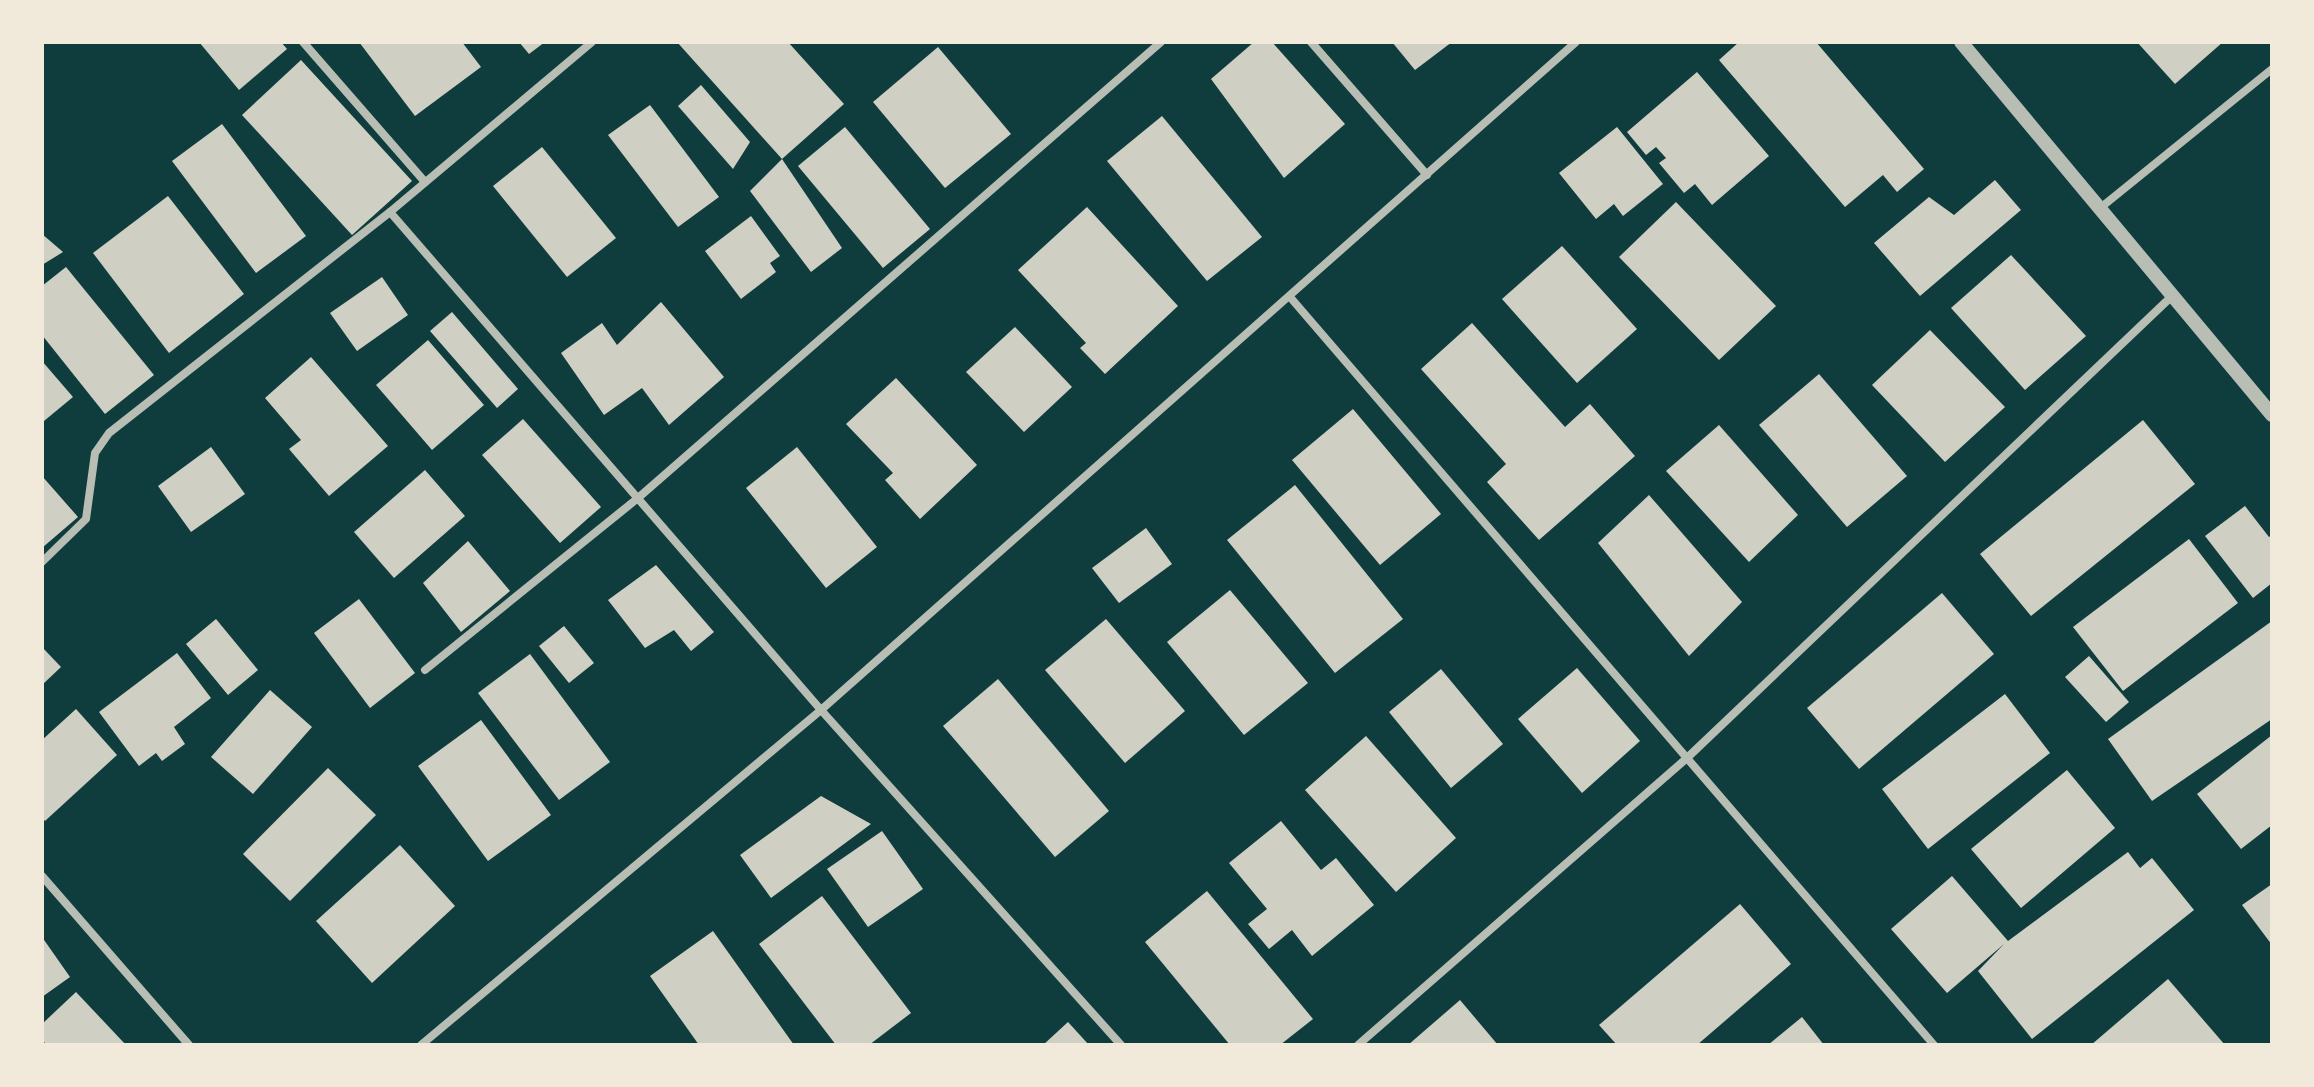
<svg xmlns="http://www.w3.org/2000/svg" width="2314" height="1087" font-family="Figtree,sans-serif">
	<style>
		.building { fill: #cfcfc3 }
		.lines { fill: none; stroke-linecap: round; stroke-linejoin: round }
		.minor { stroke: #b8beb3; stroke-width: 8 }
		.tertiary { stroke: #b8beb3; stroke-width: 14 }
	</style>
	<rect width="100%" height="100%" fill="#0f3d3e"/>
	<g class="building">
		<path d="M199,42H281L287,49L239,90Z"/>
		<path d="M359,42H462L481,67L415,116Z"/>
		<path d="M519,42H545L529,54Z"/>
		<path d="M677,42H788L844,104L782,159Z"/>
		<path d="M1254,42H1272L1345,124L1284,178L1211,79Z"/>
		<path d="M1392,42H1452L1415,70Z"/>
		<path d="M1739,42H1816L1924,169L1897,192L1883,175L1845,207L1719,60Z"/>
		<path d="M2137,42H2223L2175,84Z"/>
		<path d="M938,47L1011,134L945,188L873,102Z"/>
		<path d="M301,60L412,181L352,235L242,115Z"/>
		<path d="M1697,72L1769,156L1712,205L1695,184L1684,193L1659,163L1666,158L1656,147L1646,155L1627,132Z"/>
		<path d="M701,85L750,142L733,169L678,106Z"/>
		<path d="M650,105L719,197L678,227L608,135Z"/>
		<path d="M1162,116L1262,237L1207,281L1107,161Z"/>
		<path d="M222,124L306,236L256,273L172,161Z"/>
		<path d="M845,127L930,229L883,268L798,166Z"/>
		<path d="M1617,127L1663,184L1623,216L1614,204L1596,219L1559,173Z"/>
		<path d="M542,147L616,238L567,277L493,186Z"/>
		<path d="M782,159L842,248L811,272L750,191Z"/>
		<path d="M1995,180L2021,210L1920,296L1874,243L1929,197L1954,215Z"/>
		<path d="M168,196L244,294L169,353L93,253Z"/>
		<path d="M1676,202L1776,306L1719,360L1619,257Z"/>
		<path d="M1087,207L1178,306L1105,374L1080,348L1086,343L1018,270Z"/>
		<path d="M751,216L780,256L770,263L776,272L741,299L705,251Z"/>
		<path d="M42,234L63,252L42,265Z"/>
		<path d="M1562,246L1637,329L1577,383L1502,299Z"/>
		<path d="M2011,255L2086,336L2025,390L1951,308Z"/>
		<path d="M66,267L154,375L105,414L42,335V286Z"/>
		<path d="M382,277L408,315L357,351L330,313Z"/>
		<path d="M661,302L724,377L669,425L642,388L604,415L561,353L602,323L617,345Z"/>
		<path d="M452,312L518,389L497,408L430,331Z"/>
		<path d="M1472,323L1565,427L1590,404L1635,456L1539,540L1487,482L1506,464L1421,369Z"/>
		<path d="M1015,327L1072,387L1024,432L966,372Z"/>
		<path d="M1930,330L2005,407L1945,462L1872,385Z"/>
		<path d="M428,340L484,405L432,450L376,385Z"/>
		<path d="M311,357L388,446L329,496L289,449L301,440L265,398Z"/>
		<path d="M42,361L73,397L44,421L42,419Z"/>
		<path d="M1819,374L1907,476L1847,527L1759,425Z"/>
		<path d="M896,378L977,465L920,519L885,480L893,473L846,424Z"/>
		<path d="M1353,409L1441,514L1380,565L1292,460Z"/>
		<path d="M523,419L601,507L560,543L482,455Z"/>
		<path d="M2143,420L2195,484L2031,616L1980,554Z"/>
		<path d="M1719,425L1798,515L1749,562L1666,471Z"/>
		<path d="M211,447L245,494L191,532L158,486Z"/>
		<path d="M797,447L877,547L826,588L746,488Z"/>
		<path d="M425,470L465,516L394,578L354,532Z"/>
		<path d="M42,476L78,517L42,548Z"/>
		<path d="M1295,485L1403,619L1335,673L1227,540Z"/>
		<path d="M1649,495L1742,602L1689,656L1598,543Z"/>
		<path d="M2245,506L2269,537L2272,535V583L2253,598L2205,536Z"/>
		<path d="M1146,528L1172,564L1119,603L1092,568Z"/>
		<path d="M2189,539L2238,603L2123,691L2073,627Z"/>
		<path d="M468,541L510,591L461,632L423,583Z"/>
		<path d="M656,565L714,632L691,651L674,630L645,648L608,600Z"/>
		<path d="M1230,590L1308,683L1244,735L1167,642Z"/>
		<path d="M1942,593L1994,654L1859,769L1807,708Z"/>
		<path d="M359,599L415,673L370,708L314,633Z"/>
		<path d="M216,619L258,670L228,695L186,644Z"/>
		<path d="M1106,619L1185,711L1125,763L1045,670Z"/>
		<path d="M2272,621V719L2152,801L2108,739Z"/>
		<path d="M564,626L594,663L569,683L539,646Z"/>
		<path d="M42,647L61,667L42,685Z"/>
		<path d="M177,653L211,698L174,727L185,744L162,761L156,753L139,766L99,712Z"/>
		<path d="M530,654L610,762L559,800L478,693Z"/>
		<path d="M2089,656L2129,702L2106,722L2065,677Z"/>
		<path d="M1577,668L1640,741L1582,793L1518,719Z"/>
		<path d="M1441,669L1503,744L1451,788L1389,712Z"/>
		<path d="M998,679L1109,811L1055,857L943,726Z"/>
		<path d="M270,690L312,727L253,794L211,757Z"/>
		<path d="M2005,694L2050,753L1928,849L1882,789Z"/>
		<path d="M76,709L117,755L45,821L42,818V740Z"/>
		<path d="M481,720L551,815L488,861L418,766Z"/>
		<path d="M2272,735V825L2241,849L2197,794Z"/>
		<path d="M1366,736L1456,838L1396,892L1305,790Z"/>
		<path d="M328,768L376,815L290,901L243,854Z"/>
		<path d="M2067,770L2115,828L2021,908L1971,849Z"/>
		<path d="M821,796L871,824L771,898L740,855Z"/>
		<path d="M1281,821L1321,870L1336,858L1374,905L1312,956L1292,930L1269,949L1248,924L1267,909L1229,863Z"/>
		<path d="M882,831L923,889L868,927L827,869Z"/>
		<path d="M400,845L455,906L372,983L316,921Z"/>
		<path d="M2128,852L2140,868L2152,858L2194,910L2032,1039L1978,971L2004,944L1947,993L1891,929L1952,876L2008,941Z"/>
		<path d="M2272,884V945L2242,905Z"/>
		<path d="M1207,891L1313,1019L1280,1045H1230L1145,942Z"/>
		<path d="M822,896L911,1013L869,1045H836L759,944Z"/>
		<path d="M1740,904L1791,964L1697,1045H1617L1599,1025Z"/>
		<path d="M713,931L794,1045H699L650,976Z"/>
		<path d="M42,937L70,977L42,997Z"/>
		<path d="M2168,979L2225,1045H2091Z"/>
		<path d="M76,992L126,1045H47L42,1040V1024Z"/>
		<path d="M1460,1000L1498,1045H1408Z"/>
		<path d="M1802,1017L1824,1045H1768Z"/>
		<path d="M1068,1022L1089,1045H1043Z"/>
	</g>
	<g class="lines">
		<g class="minor">
			<path d="M303,42L425,182"/>
			<path d="M1311,42L1427,175"/>
			<path d="M2099,209L2272,69"/>
			<path d="M390,212L821,710L1121,1045"/>
			<path d="M1290,297L1934,1045"/>
			<path d="M42,562L86,519L95,453L109,433L390,212L592,42"/>
			<path d="M425,670L638,498L1161,42"/>
			<path d="M42,876L189,1045"/>
			<path d="M421,1045L821,710L1576,42"/>
			<path d="M1358,1045L1687,758L2171,297"/>
		</g>
		<path class="tertiary" d="M1961,42L2272,415"/>
	</g>
	<rect width="2314" height="1087" fill="none" stroke="#f1e9da" stroke-width="88"/>
</svg>
